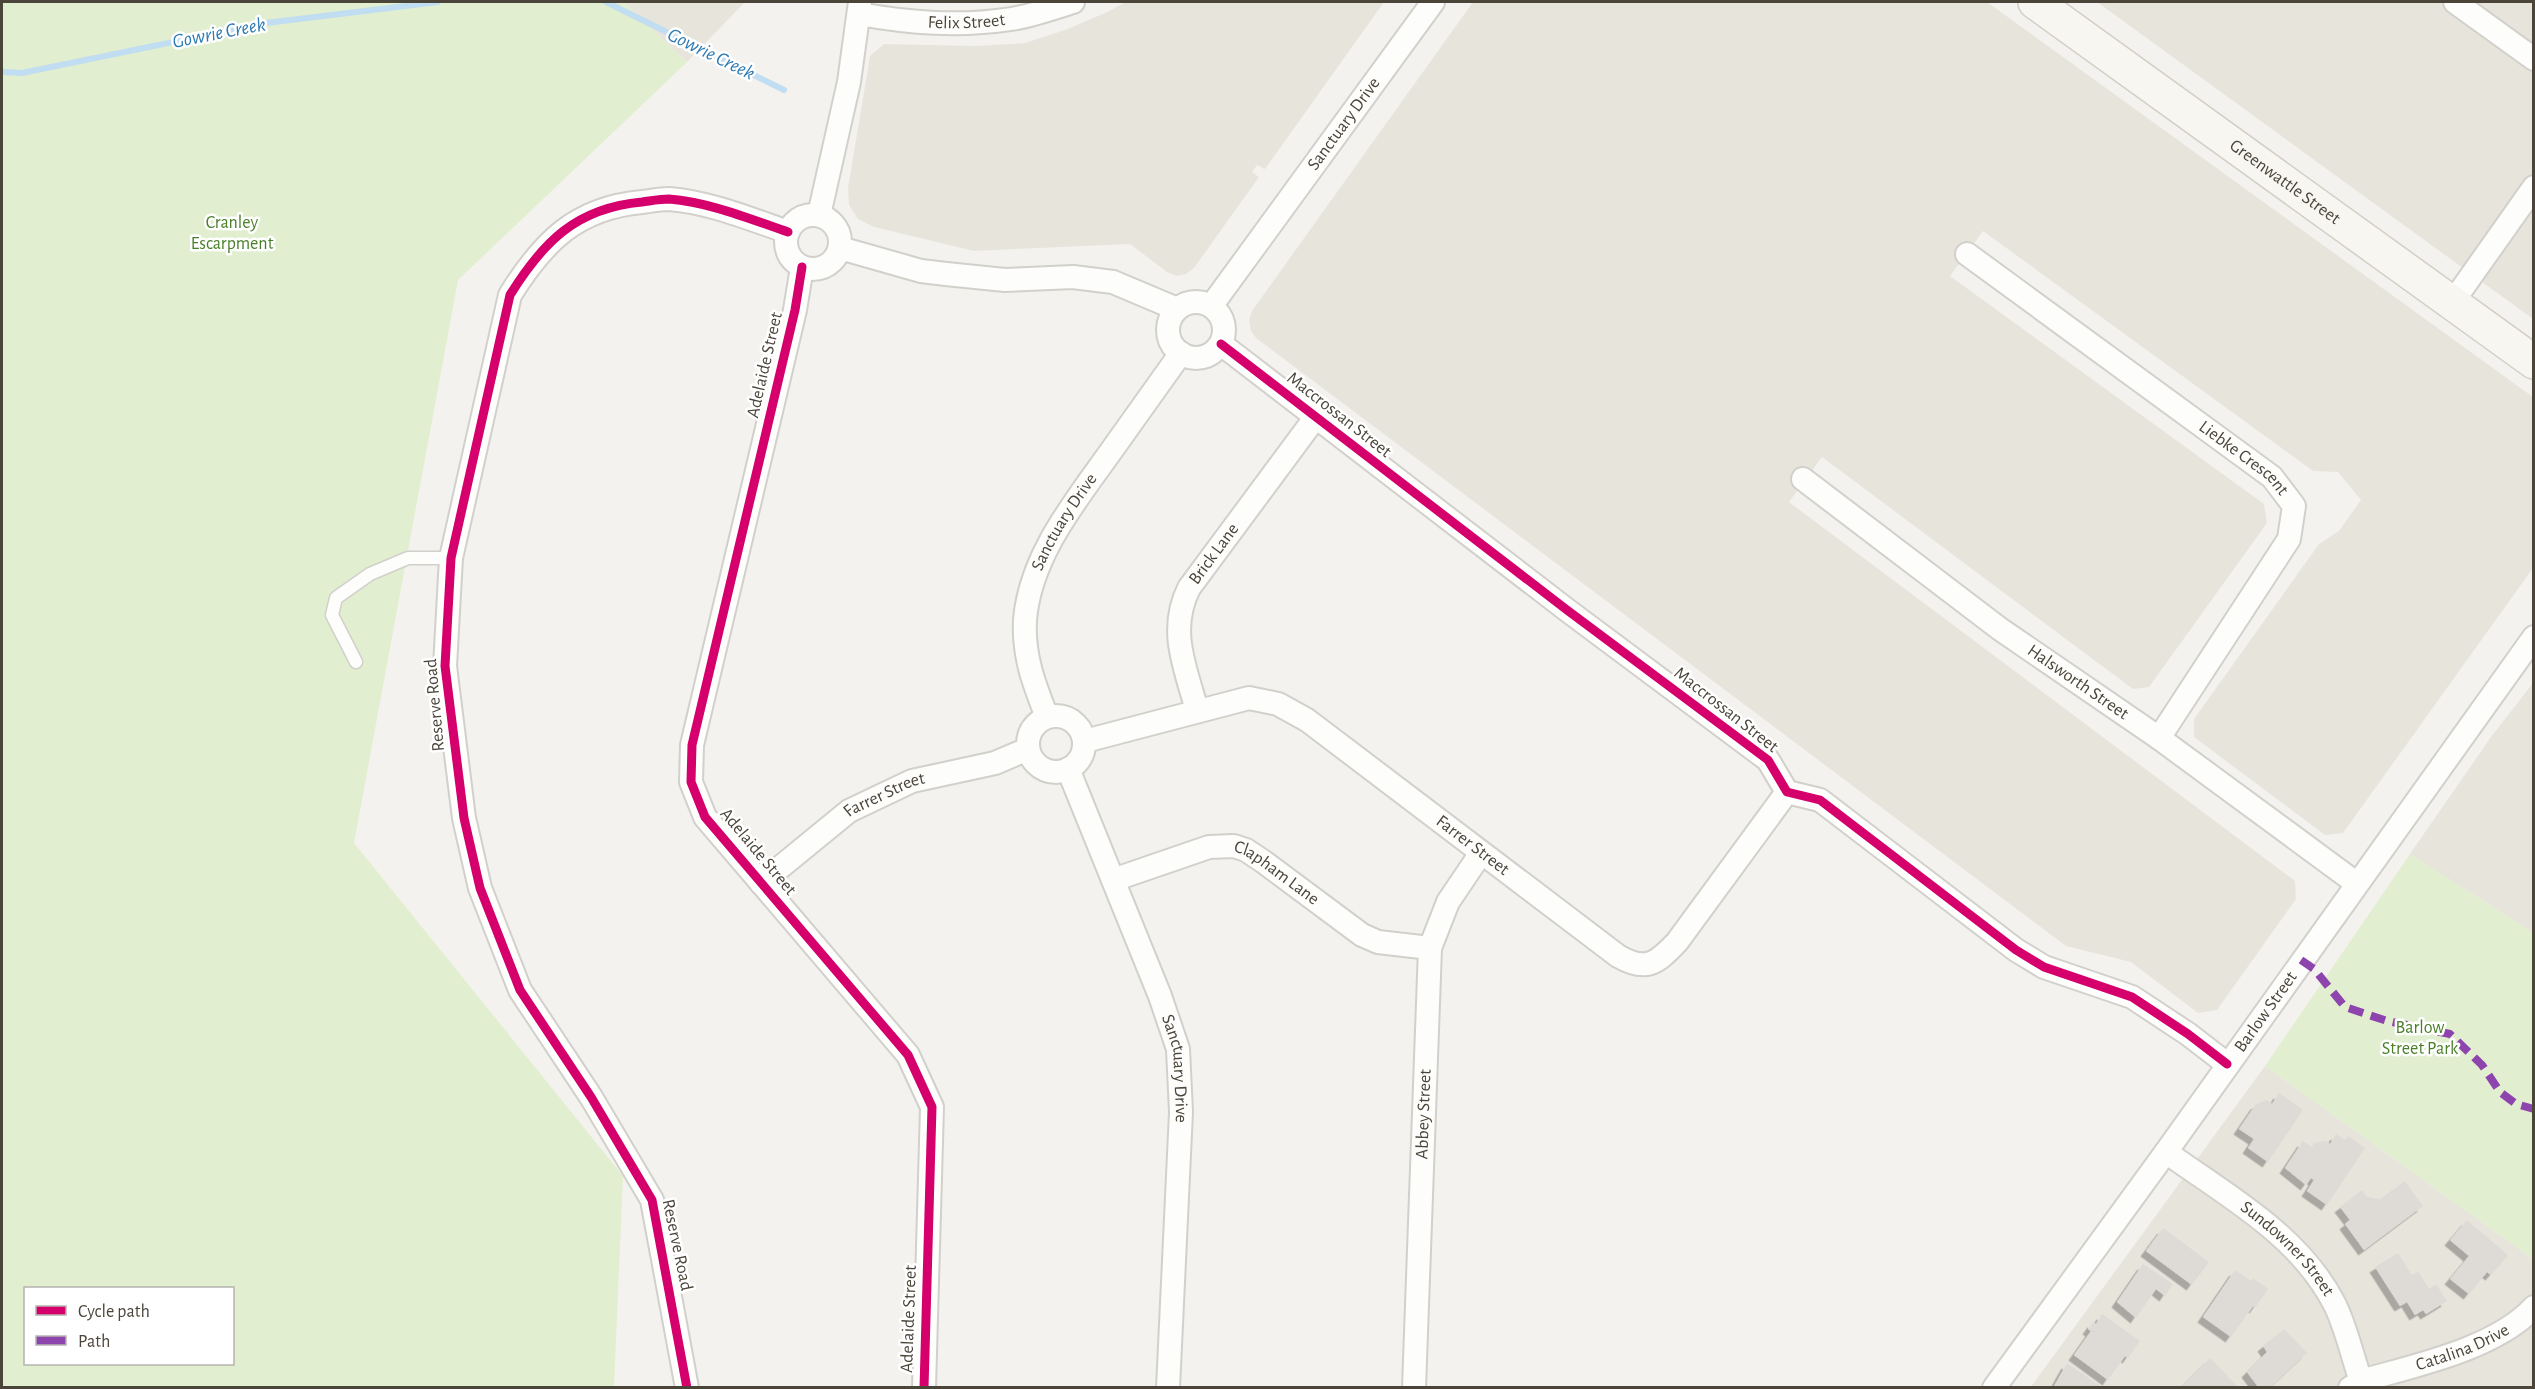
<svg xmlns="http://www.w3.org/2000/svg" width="2535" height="1389" font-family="'Alegreya Sans',sans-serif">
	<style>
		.residential { fill: #e7e4dc }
		.green { fill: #e1eecf; fill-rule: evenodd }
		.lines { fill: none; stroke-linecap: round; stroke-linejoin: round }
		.stream { stroke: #c0ddf1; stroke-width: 6 }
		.building { fill: #dedbd6; filter: url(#shadow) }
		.service-casing { stroke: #d2d0cb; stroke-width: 15 }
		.minor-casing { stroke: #d2d0cb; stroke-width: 26 }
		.secondary-casing { stroke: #d3cfc5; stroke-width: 36 }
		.service { stroke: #fdfdfc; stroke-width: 12 }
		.minor { stroke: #fdfdfc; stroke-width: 22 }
		.secondary { stroke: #f7f6f1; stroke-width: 33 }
		.quiet { stroke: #8e44ad; stroke-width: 8; stroke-dasharray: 15 8; stroke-linecap: butt }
		.cycleway-casing { stroke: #fff; stroke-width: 13 }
		.cycleway { stroke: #d6006c; stroke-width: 9 }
		.labels { text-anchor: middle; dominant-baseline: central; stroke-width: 5; stroke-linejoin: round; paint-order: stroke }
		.street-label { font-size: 18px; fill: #4b4439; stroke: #fff }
		.park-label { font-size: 18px; fill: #4a7f2a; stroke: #fff }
		.water-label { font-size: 20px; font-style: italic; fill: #2e7ab2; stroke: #fff }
	</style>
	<defs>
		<filter id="shadow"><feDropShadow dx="-5.5" dy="5.5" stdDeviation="0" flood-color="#0004"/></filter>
	</defs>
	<rect width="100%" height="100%" fill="#f4f2ee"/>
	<g class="residential">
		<path d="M623,2H745L687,62Z"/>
		<path d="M1126,2H1384L1265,169L1257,165L1252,172L1259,177L1194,268L1186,274L1177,276L1167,272L1130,244L974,251L874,227L858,219L849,205L848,188L870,56L884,44L976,46L1025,43L1065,30L1105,13Z"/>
		<path d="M1473,2H1987L2533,397V568L2343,833L2325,835L2194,737V719L2319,544L2339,531L2361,500L2338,472L2313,471L1983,231L1950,276L2264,504L2267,523L2149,687L2133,689L1822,457L1789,502L2295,881L2296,899L2217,1010L2198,1013L2131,962L2066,946L1256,338L1251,331L1249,320L1252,311Z"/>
		<path d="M2097,2H2533V319Z"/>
		<path d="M2533,683V933L2410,854L2491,737Z"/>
		<path d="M2265,1066L2533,1259V1387L2030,1388Z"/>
	</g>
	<g class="green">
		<path d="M2,2H623L687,62L458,280L354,843L623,1176L614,1387L2,1388ZM26,1288H232V1364H26Z"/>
		<path d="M2410,854L2533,933V1259L2265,1066Z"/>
	</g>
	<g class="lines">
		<g class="stream">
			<path d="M606,2L784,90"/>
			<path d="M2,72L22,73L266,23L438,2"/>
		</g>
	</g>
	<g class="building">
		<path d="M2279,1093L2303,1110L2268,1162L2248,1148L2254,1139L2239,1129L2256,1104L2267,1100L2272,1104Z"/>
		<path d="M2336,1134L2345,1140L2348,1136L2365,1148L2327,1205L2307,1191L2314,1180L2311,1178L2306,1185L2285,1168L2303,1141L2312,1147L2314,1143L2326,1141L2330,1144Z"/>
		<path d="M2405,1181L2423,1206L2364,1250L2345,1224L2350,1220L2340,1207L2362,1190L2367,1197L2380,1199Z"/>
		<path d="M2467,1220L2508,1255L2491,1275L2487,1272L2469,1294L2450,1279L2469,1256L2450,1240Z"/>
		<path d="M2163,1228L2209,1262L2192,1285L2146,1251Z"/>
		<path d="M2398,1253L2412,1275L2418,1271L2429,1289L2436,1284L2447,1301L2426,1314L2423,1310L2415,1315L2407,1302L2400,1306L2375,1267Z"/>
		<path d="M2143,1264L2173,1284L2165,1296L2156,1289L2136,1318L2117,1302Z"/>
		<path d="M2235,1270L2251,1281L2253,1278L2268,1289L2255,1308L2253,1306L2231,1337L2203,1317Z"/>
		<path d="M2102,1314L2140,1341L2128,1358L2125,1356L2108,1380L2074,1355L2091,1331L2088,1329L2093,1322L2096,1324Z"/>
		<path d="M2284,1329L2307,1353L2269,1388H2259L2247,1372L2267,1352L2263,1346Z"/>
		<path d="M2210,1358L2239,1388L2182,1386Z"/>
		<path d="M2067,1363L2099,1385L2097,1388H2053Z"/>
	</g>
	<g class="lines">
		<defs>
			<path id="service" d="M356,662L332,615L336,598L370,574L408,558H451"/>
			<g id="minor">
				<path d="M2455,2L2534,59"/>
				<path id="s1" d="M859,14C910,23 959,27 1011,19C1032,16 1053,8 1073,2"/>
				<circle cx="813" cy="242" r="27"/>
				<path d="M819,215L849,82L860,2"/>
				<path d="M840,248L921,271L946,274L1005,280L1073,277L1113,282L1177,309"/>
				<path id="s2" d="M1967,254L2272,477L2294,506L2289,539L2159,738"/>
				<path d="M802,267L795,310L692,745L691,782L705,817L908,1055L932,1107L924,1388"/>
				<circle cx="1196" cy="330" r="28"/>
				<path d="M2452,303L2534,187"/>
				<path id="s3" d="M1212,305L1433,2"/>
				<path d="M1221,344L1567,610L1768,760L1787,792L1820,800L2016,950L2044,967L2132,997L2188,1034L2227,1064"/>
				<path id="s4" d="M1803,479L2000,629L2159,738L2356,883"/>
				<path id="s5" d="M1197,710C1185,667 1168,630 1189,588L1315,418"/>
				<circle cx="1056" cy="744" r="28"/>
				<path id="s6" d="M1047,717C1034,684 1023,656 1025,620C1030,557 1074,503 1109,454C1133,420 1157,387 1181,353"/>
				<path id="s7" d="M1085,741L1249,698L1278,704L1307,720L1618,956C1646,972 1656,964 1677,942L1787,792"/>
				<path id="s8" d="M1068,769L1160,996L1178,1049L1181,1112L1168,1388"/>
				<path id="s9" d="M1113,880L1209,847L1234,846L1246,850L1264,862L1362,935L1378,942L1430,948"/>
				<path id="s10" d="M761,883L849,811L912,781L995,763L1028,749"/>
				<path id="s11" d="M2166,1152C2227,1196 2298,1234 2334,1303C2346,1326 2352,1356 2361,1381"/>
				<path d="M687,1388L652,1200L591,1097L520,990L480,888L464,818L445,666L451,558L510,295C543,242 576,208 642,202C650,201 660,199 669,199C709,202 750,219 788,232"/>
				<path id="s12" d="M1414,1388L1430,948L1448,902L1481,853"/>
				<path id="s13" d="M1994,1388L2166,1152L2534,637"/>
				<path id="s14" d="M2350,1388L2361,1381C2413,1366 2496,1349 2534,1307"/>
			</g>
			<g id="secondary">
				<path id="s15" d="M2035,2L2534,362"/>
			</g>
		</defs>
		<use href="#service" class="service-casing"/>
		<use href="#minor" class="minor-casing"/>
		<use href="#secondary" class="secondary-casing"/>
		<use href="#service" class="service"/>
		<use href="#minor" class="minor"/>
		<use href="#secondary" class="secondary"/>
		<path class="quiet" d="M2301,960L2314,969L2345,1007L2387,1021L2450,1034L2482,1065L2500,1092L2516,1104L2534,1109"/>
		<defs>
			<g id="cycleway">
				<path d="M802,267L795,310L692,745L691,782L705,817L908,1055L932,1107L924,1388"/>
				<path d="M1221,344L1567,610L1768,760L1787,792L1820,800L2016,950L2044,967L2132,997L2188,1034L2227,1064"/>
				<path d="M687,1388L652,1200L591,1097L520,990L480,888L464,818L445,666L451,558L510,295C543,242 576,208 642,202C650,201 660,199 669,199C709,202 750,219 788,232"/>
			</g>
		</defs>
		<use href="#cycleway" class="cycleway-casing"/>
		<use href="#cycleway" class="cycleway"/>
	</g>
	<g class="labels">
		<g class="street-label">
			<text stroke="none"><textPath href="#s1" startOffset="108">Felix Street</textPath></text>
			<text stroke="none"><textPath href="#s3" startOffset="224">Sanctuary Drive</textPath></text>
			<text stroke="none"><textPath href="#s15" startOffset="308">Greenwattle Street</textPath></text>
			<text transform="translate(765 365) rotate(-77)">Adelaide Street</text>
			<text transform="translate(1339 415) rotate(38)">Maccrossan Street</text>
			<text stroke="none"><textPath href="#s2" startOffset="344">Liebke Crescent</textPath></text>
			<text stroke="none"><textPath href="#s6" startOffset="207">Sanctuary Drive</textPath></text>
			<text stroke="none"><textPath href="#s5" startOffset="168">Brick Lane</textPath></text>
			<text stroke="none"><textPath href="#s4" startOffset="342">Halsworth Street</textPath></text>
			<text transform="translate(435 705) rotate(-95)">Reserve Road</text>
			<text transform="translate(1726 710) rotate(38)">Maccrossan Street</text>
			<text stroke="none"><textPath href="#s10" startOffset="153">Farrer Street</textPath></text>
			<text stroke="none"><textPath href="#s7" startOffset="440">Farrer Street</textPath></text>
			<text transform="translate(758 852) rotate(50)">Adelaide Street</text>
			<text stroke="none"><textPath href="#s9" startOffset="177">Clapham Lane</textPath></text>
			<text stroke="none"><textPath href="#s13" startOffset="464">Barlow Street</textPath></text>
			<text stroke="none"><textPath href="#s8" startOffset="320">Sanctuary Drive</textPath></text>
			<text stroke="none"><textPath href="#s12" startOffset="274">Abbey Street</textPath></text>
			<text transform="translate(677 1245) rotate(78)">Reserve Road</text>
			<text stroke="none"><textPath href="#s11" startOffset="156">Sundowner Street</textPath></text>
			<text transform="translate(909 1319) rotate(-88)">Adelaide Street</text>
			<text stroke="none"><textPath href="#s14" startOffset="120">Catalina Drive</textPath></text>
		</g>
		<g class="park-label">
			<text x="232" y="223">Cranley<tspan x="232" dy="21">Escarpment</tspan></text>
			<text x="2420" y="1028">Barlow<tspan x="2420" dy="21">Street Park</tspan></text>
		</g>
		<g class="water-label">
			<text transform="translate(219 33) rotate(-11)">Gowrie Creek</text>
			<text transform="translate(711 54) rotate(26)">Gowrie Creek</text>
		</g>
	</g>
	<rect width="2535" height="1389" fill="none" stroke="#4b4439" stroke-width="6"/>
	<rect x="24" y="1287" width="210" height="78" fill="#ffffff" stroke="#b7b4b0" stroke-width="1.5"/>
	<rect x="36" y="1306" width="30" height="9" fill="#d6006c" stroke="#b7b4b0" stroke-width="1.5"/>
	<text x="78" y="1317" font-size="18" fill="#4b4439">Cycle path</text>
	<rect x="36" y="1336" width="30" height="9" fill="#8e44ad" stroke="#b7b4b0" stroke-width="1.5"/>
	<text x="78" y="1347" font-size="18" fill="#4b4439">Path</text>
</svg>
